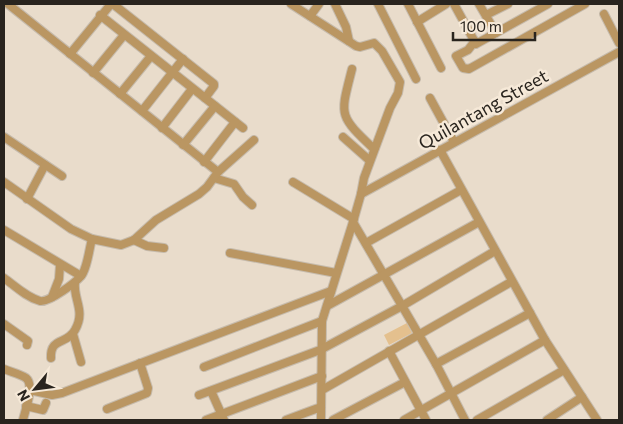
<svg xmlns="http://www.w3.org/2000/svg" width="623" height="424" font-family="Commissioner,sans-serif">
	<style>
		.green { fill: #e4c08e }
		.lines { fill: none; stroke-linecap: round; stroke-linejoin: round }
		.minor-casing { stroke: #c6bbac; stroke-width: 10 }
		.minor { stroke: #ba9662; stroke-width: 8 }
		.labels { text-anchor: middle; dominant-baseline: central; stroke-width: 5; stroke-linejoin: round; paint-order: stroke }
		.street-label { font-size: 18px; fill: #29241e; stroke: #f6e9d8 }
	</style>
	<rect width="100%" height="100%" fill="#e9dccb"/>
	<path class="green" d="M407,323L412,333L389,345L384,335Z"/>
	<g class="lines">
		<defs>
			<g id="minor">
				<path d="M8,4L218,172"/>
				<path d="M113,4L214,84V86L205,98"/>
				<path d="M291,4L356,46L360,47L374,43L382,51L400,82L398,93L390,108L364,178L361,194L353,222L322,321L321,420"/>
				<path d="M335,4L346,27L349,41"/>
				<path d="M378,4L416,79"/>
				<path d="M408,4L441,68"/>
				<path d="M454,4L476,44L548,4"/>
				<path d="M479,4L496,33"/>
				<path d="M604,14L619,43"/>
				<path d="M100,15L243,128"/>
				<path d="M486,15L508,4"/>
				<path d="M310,16L319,4"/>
				<path d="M417,22L446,4"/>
				<path d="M475,41L468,50L456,56L463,68L469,69L585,4"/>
				<path d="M70,54L111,4"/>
				<path d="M352,69C340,116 338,115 374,149"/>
				<path d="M93,73L124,35"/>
				<path d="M120,94L151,56"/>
				<path d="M430,98L454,142"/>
				<path d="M142,111L183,59"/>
				<path d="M162,128L192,89"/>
				<path d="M4,137L62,176"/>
				<path d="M343,137L369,160"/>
				<path d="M183,145L215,106"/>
				<path d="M440,150L545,340L597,420"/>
				<path d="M204,162L235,122"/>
				<path d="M214,178L234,184L243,197L252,205"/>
				<path d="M4,182L71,229L92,239"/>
				<path d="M293,182L354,219"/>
				<path d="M361,194L619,52"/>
				<path d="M27,199L45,165"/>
				<path d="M353,222L436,364L465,420"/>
				<path d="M4,230L81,276"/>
				<path d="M134,240L147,246L164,248"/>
				<path d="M366,243L461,190"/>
				<path d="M230,253L336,273"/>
				<path d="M4,278C15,286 26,297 40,301C48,303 79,281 83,273C88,263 89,250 92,239L121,245L134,240L156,220L199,194L207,187L218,172L254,140"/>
				<path d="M52,297L59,279L60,265"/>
				<path d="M327,306L479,222"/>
				<path d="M4,324L28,341L27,345"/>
				<path d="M73,334L81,362"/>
				<path d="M389,351L426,420"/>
				<path d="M51,358C50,337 67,345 75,330C86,311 73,299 75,283"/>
				<path d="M436,364L530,313"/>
				<path d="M204,367L322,321"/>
				<path d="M4,369C11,372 20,374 26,378C35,385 25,411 23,420"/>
				<path d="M30,390L52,395L62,393L331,291"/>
				<path d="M322,390L511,282"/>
				<path d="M211,391L224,420"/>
				<path d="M199,395L320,350L402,306L495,251"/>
				<path d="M26,406L43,410L46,403"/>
				<path d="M107,409L147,393L148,388L140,363"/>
				<path d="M206,420L322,376"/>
				<path d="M286,420L321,407"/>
				<path d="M333,420L405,382"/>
				<path d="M404,420L545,340"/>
				<path d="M477,420L564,370"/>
				<path d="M547,420L582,397"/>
			</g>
		</defs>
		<use href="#minor" class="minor-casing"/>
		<use href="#minor" class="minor"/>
	</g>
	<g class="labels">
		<g class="street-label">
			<text transform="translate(483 109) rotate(-29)">Quilantang Street</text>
		</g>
	</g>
	<rect width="623" height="424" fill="none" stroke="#29241e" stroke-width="10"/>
	<g transform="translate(35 389) rotate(241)" stroke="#f6e9d8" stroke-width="4" paint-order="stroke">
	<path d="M0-4L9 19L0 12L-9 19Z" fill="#29241e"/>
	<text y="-8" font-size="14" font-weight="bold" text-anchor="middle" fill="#29241e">N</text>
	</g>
	<path d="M453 32v8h82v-8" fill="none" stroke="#29241e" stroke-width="2.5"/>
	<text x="460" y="32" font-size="15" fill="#29241e" stroke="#f6e9d8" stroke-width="4" paint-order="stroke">100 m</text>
</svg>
